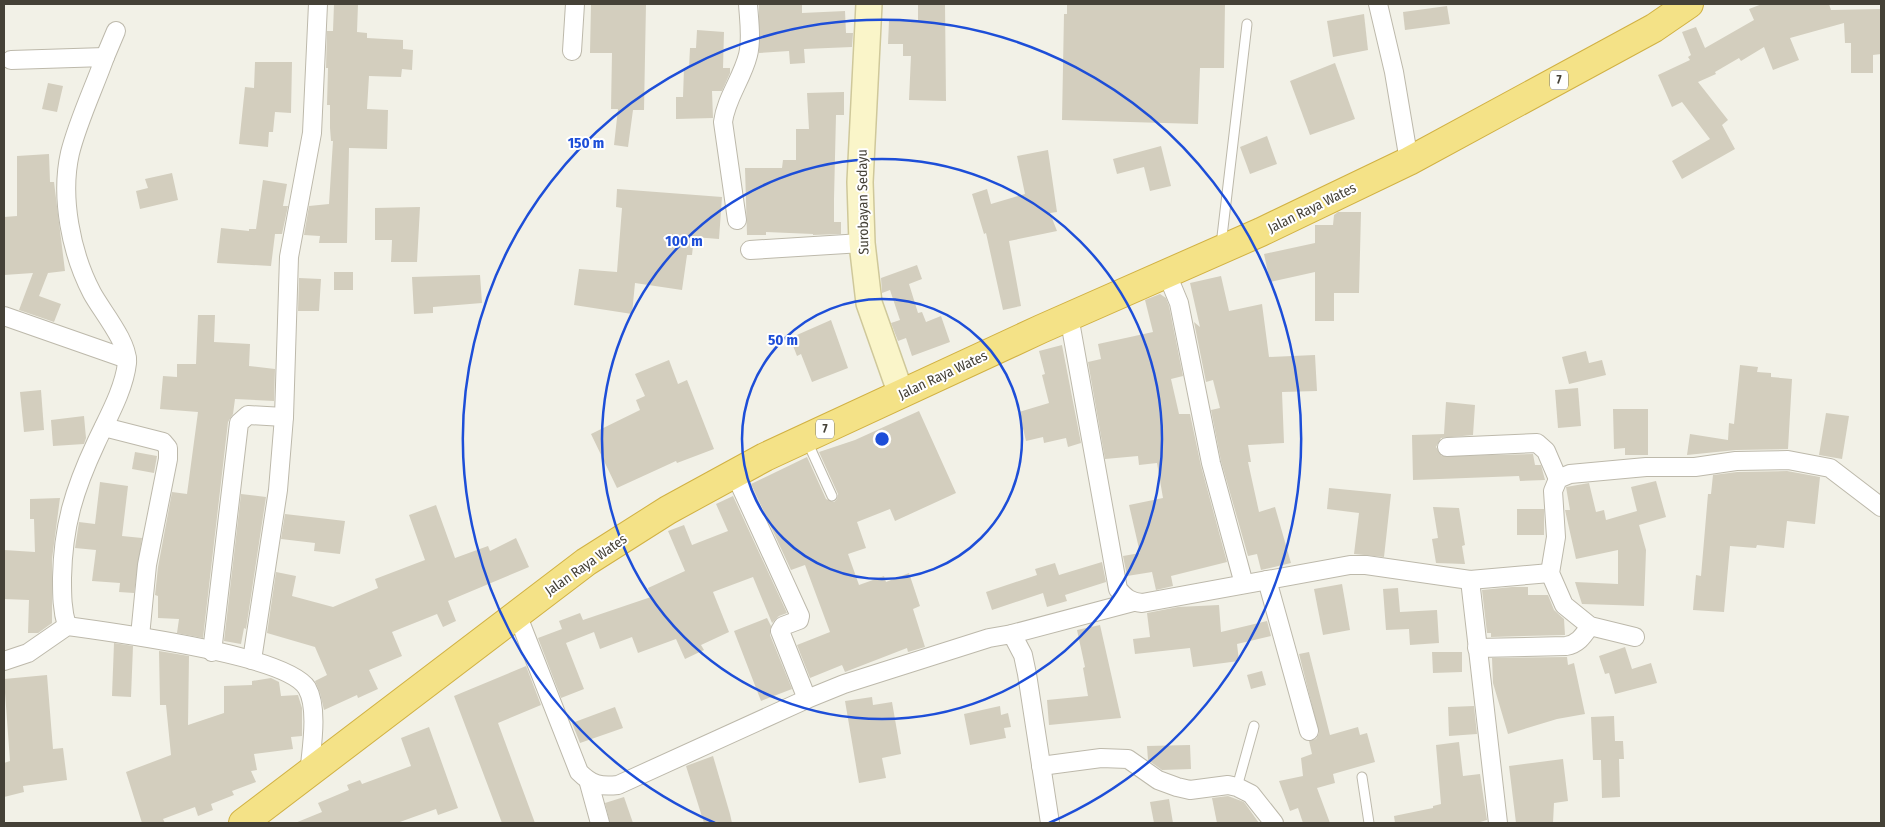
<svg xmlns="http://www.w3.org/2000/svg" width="1885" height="827" font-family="'Fira Sans Condensed',sans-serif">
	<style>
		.building { fill: #d3cebe }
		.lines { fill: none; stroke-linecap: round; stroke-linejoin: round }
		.service-casing { stroke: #bdb9ab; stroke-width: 11 }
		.minor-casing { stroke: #bdb9ab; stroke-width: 20 }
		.secondary-casing { stroke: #cfc89a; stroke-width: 28 }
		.trunk-casing { stroke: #d1b143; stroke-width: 30 }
		.service { stroke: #fff; stroke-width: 9 }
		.minor { stroke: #fff; stroke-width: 18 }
		.secondary { stroke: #faf5c9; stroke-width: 25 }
		.trunk { stroke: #f4e287; stroke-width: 28 }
		.ring { fill: none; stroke: #1d4ed8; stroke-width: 2.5 }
		.labels { text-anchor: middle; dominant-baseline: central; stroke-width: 4; stroke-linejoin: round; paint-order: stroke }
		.shield { fill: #fff; stroke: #7d7a73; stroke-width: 1 }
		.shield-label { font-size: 12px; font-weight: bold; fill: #454137 }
		.street-label { font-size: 14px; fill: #454137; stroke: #fff }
		.centre { fill: #1d4ed8; stroke: #fff; stroke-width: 2.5 }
		.ring-label { font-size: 15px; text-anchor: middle; font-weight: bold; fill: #1d4ed8; stroke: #fff; stroke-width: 4; stroke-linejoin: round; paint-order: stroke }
	</style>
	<rect width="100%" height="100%" fill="#f2f1e7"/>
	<g class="building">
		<path d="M334,4H358L357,32L367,33V38L403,40V49L413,50L412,70L402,69L401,77L369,76L367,109L388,110L387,149L349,148L347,243H319L320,236L304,235L309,206L329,204L333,141H331L330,128V105H327L328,68H326L327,31H333Z"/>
		<path d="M591,4H646L644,110H633L628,147L614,145L618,109H611L612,53H590Z"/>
		<path d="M759,4H802V13L845,11L846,33H853L852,47L804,49L805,63L790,64L789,51L759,53Z"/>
		<path d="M918,4H945L946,101L909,100L911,56H903V44H888L889,21H918Z"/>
		<path d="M1067,4H1225L1224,68H1200L1198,124L1062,120L1064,14H1067Z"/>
		<path d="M1762,4H1829L1831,10L1881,9V54L1873,55V73H1851V43H1845L1844,23L1790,38L1799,60L1773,70L1764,47L1741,61L1739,58L1715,72L1716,74L1698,82L1728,120L1722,125L1735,149L1682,179L1672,161L1710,139L1682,102L1672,107L1658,75L1690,60L1688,57L1691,55L1682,32L1696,27L1705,48L1754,20L1749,9Z"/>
		<path d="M1447,6L1450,24L1405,30L1403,12Z"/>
		<path d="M1364,14L1368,50L1333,57L1327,21Z"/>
		<path d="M697,30L724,32L723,68H730V73L722,91H712L713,118L676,119V97H683L684,68H689L690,48H696Z"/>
		<path d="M255,62H292L291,113L275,112L273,132H269L268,147L239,144L245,87L254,88Z"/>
		<path d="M1335,63L1355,119L1310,135L1290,81Z"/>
		<path d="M48,83L63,86L57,112L42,109Z"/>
		<path d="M844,92V115H836L834,199V222H841V234L813,235V234L766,232V235H747L745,168H782L783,160H796V129H809L807,93Z"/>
		<path d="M1267,136L1277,164L1250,174L1240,147Z"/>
		<path d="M1161,146L1171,186L1150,191L1144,167L1117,174L1113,159Z"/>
		<path d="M1048,150L1057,212L1050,213L1057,231L1009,241L1021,306L1003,310L986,233L984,234L972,194L987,189L991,204L1025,194L1017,156Z"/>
		<path d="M49,154L50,182H54L65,271L48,273L39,296L61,304L54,322L19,310L33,273L4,275V217L17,216V156Z"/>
		<path d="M172,173L178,200L140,209L136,191L148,188L145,179Z"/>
		<path d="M263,180L287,184L283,206H288L282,234H275L271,266L217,263L221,228L249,231V229H256Z"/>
		<path d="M617,189L722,197L719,239L694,237L692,255H687L682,290L635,283L632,314L574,305L579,269L617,272L622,208L616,207Z"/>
		<path d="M420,207L417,262H391L392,240H375V208Z"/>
		<path d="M1338,212H1361L1359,293H1334V321H1315V272L1270,282L1264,254L1315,243V225H1333L1334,215Z"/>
		<path d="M917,265L922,279L909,284L918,313L922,312L926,322L941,316L950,342L912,356L906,338L898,341L891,323L900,320L890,290L882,293L881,278Z"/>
		<rect x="334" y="272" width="19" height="18"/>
		<path d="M480,275L482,303L433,307V313L414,314L412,277Z"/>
		<path d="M1221,276L1229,311L1262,304L1269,357L1315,355L1317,391L1282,392L1284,443L1248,445L1251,462H1248L1259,512L1275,507L1291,563L1261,570L1257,554L1248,556L1221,461L1211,410L1220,408L1213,380L1206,382L1194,322L1200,327L1190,283Z"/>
		<path d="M299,278L321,279L319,311H298Z"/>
		<path d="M1160,294L1166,298L1169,306L1183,376L1171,379L1179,414H1190L1201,466L1227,562L1171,576L1173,586L1156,590L1152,572L1127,576L1123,556L1140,553L1129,505L1163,498L1157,463L1139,465L1138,456L1105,459L1088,362L1101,359L1098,344L1153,332L1145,300Z"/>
		<path d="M198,315H215L214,342L250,344L249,366L275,369L274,401L235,399L233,414L228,422L203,638L177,633L179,619L158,618V596L155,595L158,567L172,492L187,494L198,412L160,409L163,376L177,377V364H196Z"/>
		<path d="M831,320L848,368L812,382L801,354L797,356L790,338Z"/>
		<path d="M1062,345L1081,443L1068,447L1066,438L1044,443L1043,437L1026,441L1019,412L1049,403L1042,375L1045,374L1039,351Z"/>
		<path d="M1586,351L1589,363L1602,360L1606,375L1569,384L1562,357Z"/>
		<path d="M669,360L678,384L687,380L714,449L677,463L676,461L617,488L591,434L640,410L636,400L645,396L635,374Z"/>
		<path d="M1740,365L1758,367L1757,372L1771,373V377L1792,379L1788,449L1736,450L1687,455L1690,434L1728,440L1729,423L1734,424Z"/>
		<path d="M1578,388L1581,426L1558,428L1555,390Z"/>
		<path d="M41,390L44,430L24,432L20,392Z"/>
		<path d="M1446,402L1475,405L1473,435L1441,438L1436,447L1442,456L1533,454L1535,465H1541L1545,480L1520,481L1519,476L1413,480L1412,435L1444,434Z"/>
		<path d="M1613,409H1648V455H1625V448L1614,449Z"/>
		<path d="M919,411L956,493L895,521L890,509L857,522L866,548L848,554L859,585L884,576L886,582L909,573L920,606L913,609L925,647L908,652L907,648L845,672L842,665L810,678L797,645L830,632L805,565L791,570L751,484L807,457L826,499L834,502L837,499L838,494L819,452L855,440Z"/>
		<path d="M1826,413L1849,416L1842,459L1819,455Z"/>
		<path d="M84,416L86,438L84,444L53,446L51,420Z"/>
		<path d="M135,452L157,456L154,473L132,469Z"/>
		<path d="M1787,471L1820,477L1815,524L1787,521L1784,548L1757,545L1756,548L1730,546L1724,612L1693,610L1696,575L1701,576L1708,494H1711L1713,475L1737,472Z"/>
		<path d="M1656,481L1666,517L1639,525L1646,550L1644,606L1582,604L1575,582L1618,584V550L1576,559L1565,510H1570L1566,487L1589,483L1596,512L1604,510L1606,520L1637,511L1631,487Z"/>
		<path d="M100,482L128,486L122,536L142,538L134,593L119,592L120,583L92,581L96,550L75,548L79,522L95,524Z"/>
		<path d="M1329,488L1391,494L1384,557L1354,554L1359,513L1327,509Z"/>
		<path d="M241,494L266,497L246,629L244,628L241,644L224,641Z"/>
		<path d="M733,496L787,613L779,616L772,623L753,577L713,592L729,632L701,645L704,650L685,659L676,639L638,653L632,637L600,649L594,632L566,643L584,689L561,698L538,638L562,629L559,621L580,613L583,620L651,597L648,588L685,571L668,531L684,525L692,545L728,531L716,504Z"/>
		<path d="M60,498L52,559V623L38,633H28L29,600L4,599V550L35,552L34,519H30V499Z"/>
		<path d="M436,505L455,558L488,546L490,551L516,538L529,567L448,601L456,621L443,627L437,614L392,632L402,656L369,670L378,689L358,698L357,695L324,710L320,693L315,681L327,675L315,647L267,633L276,572L296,576L292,596L333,607L378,588L375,579L425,560L409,515Z"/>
		<path d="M1433,507L1459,508L1465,545L1462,546L1465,564L1436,563L1432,539L1438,538Z"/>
		<rect x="1517" y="509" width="27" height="26"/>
		<path d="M285,514L345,521L340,554L314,551L315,543L281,539Z"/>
		<path d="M1102,562L1106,582L1065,595L1067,601L1047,607L1043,593L992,610L986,592L1037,575L1035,569L1055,563L1059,575Z"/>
		<path d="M1342,584L1350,630L1323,635L1314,589Z"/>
		<path d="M1512,587H1528V595H1548L1554,610L1564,619L1565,635L1491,637V633H1487L1482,590Z"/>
		<path d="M1398,588L1400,612L1437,610L1439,643L1410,645L1409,629L1386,630L1383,589Z"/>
		<path d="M1219,605L1221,632L1267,621L1271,636L1237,644L1239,661L1193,667L1190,648L1135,654L1133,639L1150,637L1147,613L1178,607Z"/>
		<path d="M767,618L771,626L770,635L792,689L761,701L734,631Z"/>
		<path d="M1100,625L1121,718L1049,725L1047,700L1088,696L1083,668L1085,667L1077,630Z"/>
		<path d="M114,643L133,646L131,697L112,696Z"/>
		<path d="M1625,647L1632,669L1651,663L1657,683L1615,694L1609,673L1605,674L1599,656Z"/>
		<path d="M159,651L189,656L188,725L224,713V686L252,685V681L271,678L279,682L281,696L298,695L302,708V736L291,737L293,749L254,754L257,770L251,771L256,782L232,791L234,795L211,804L213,810L198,816L195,807L163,819L165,823H142L126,772L171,755L166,705H160Z"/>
		<path d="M1309,652L1330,735L1358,727L1360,735L1367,733L1375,762L1333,774L1335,783L1317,788L1330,823H1303L1298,808L1290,811L1279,781L1303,776L1301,758L1312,754L1309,741L1316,739L1319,733L1299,654Z"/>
		<path d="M1432,652H1462V672L1433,673Z"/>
		<path d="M1567,657L1568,665L1574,663L1585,714L1557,719L1508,734L1493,683L1492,658Z"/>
		<path d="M526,666L541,705L498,723L535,823H502L454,696Z"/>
		<path d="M1262,671L1266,685L1251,689L1247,675Z"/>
		<path d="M47,675L53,749L63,748L67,780L23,786L24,792L4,797V763L10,761L4,679Z"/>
		<path d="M872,697L873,705L892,702L901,754L882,758L886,778L859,783L845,701Z"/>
		<path d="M1000,706L1001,715L1008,713L1011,727L1004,728L1006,738L970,745L964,714Z"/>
		<path d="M1474,706L1477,734L1449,736L1448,707Z"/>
		<path d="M615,707L623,728L580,743L572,723Z"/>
		<path d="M1614,716L1615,741H1623L1624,759H1619L1620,797L1602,798L1601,760H1593L1591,717Z"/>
		<path d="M429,727L458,808L438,815L436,809L397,823H295L322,812L318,803L349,790L347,785L360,780L362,784L411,766L401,738Z"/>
		<path d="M1459,742L1463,776L1480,774L1487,820L1477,823H1395L1394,816L1433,808V806L1441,804L1436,745Z"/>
		<path d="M1190,745L1191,769L1162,770L1148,760L1147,746Z"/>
		<path d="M713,756L730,814L732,823H704L686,766Z"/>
		<path d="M1563,759L1568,801L1554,803L1553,823H1516L1509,766Z"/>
		<path d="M1228,796L1244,802L1259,823H1217L1212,798Z"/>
		<path d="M624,797L633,823H610L605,803Z"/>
		<path d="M1169,799L1173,823H1154L1150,802Z"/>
	</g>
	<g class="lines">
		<defs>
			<g id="service">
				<path d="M1221,245L1247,24"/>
				<path d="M807,441L832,496"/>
				<path d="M1362,777L1369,823"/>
				<path d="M1237,787L1254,726"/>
			</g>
			<g id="minor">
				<path d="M1378,4L1394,72L1409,161"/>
				<path d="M572,51L575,4"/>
				<path d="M105,57L116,31"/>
				<path d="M11,60L105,57C94,88 78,121 70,153C60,197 71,253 92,293C101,310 129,343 127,363C124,390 107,419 96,443C74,490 63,526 62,578C62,595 62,610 67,626"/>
				<path d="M737,220L723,122C726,98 742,79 748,55C752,39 749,20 748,4"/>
				<path d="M750,250L862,243"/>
				<path d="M1167,274L1179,303L1211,463L1244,584"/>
				<path d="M4,316L127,359"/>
				<path d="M1069,316L1118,589C1125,598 1131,602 1142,603L1350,565H1366L1470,580L1550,573"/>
				<path d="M104,427L163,442L168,448V459L147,565L140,636"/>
				<path d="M1447,447L1537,443L1546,451L1558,479"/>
				<path d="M735,474L800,616L799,620L783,626L780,631L807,699"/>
				<path d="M1267,580L1309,731"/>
				<path d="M1470,580L1498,823"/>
				<path d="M517,614L579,772C592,785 600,787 618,785L807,699L844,684L989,638L1012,634L1023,655L1027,674L1050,823"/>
				<path d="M1012,634L1133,602"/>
				<path d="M1635,637L1590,626L1564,605L1550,573L1556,537L1553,491L1558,479L1570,474L1646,467H1695L1736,461L1788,460L1830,468L1881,507"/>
				<path d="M1477,648L1566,646C1578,644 1583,636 1590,626"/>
				<path d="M212,652L239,423L248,415L284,417"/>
				<path d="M252,660L278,490L284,417L289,257L312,133L318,4"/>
				<path d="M4,661L28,653L67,626C110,632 287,655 307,688C319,709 311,751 309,775"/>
				<path d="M1041,766L1101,758L1128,759L1158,780L1177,787L1190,790L1228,785L1237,787L1251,794L1274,823"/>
				<path d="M589,783L600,823"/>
			</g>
			<path id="secondary" d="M869,4L860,182L862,243L869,303L901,394"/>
			<path id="trunk" d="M243,823L586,562L668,510L765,457L1041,329L1261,232L1409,161L1654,28L1689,4"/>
		</defs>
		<use href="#service" class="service-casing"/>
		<use href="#minor" class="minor-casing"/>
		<use href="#secondary" class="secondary-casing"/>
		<use href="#trunk" class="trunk-casing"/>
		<use href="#service" class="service"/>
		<use href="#minor" class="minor"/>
		<use href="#secondary" class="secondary"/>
		<use href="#trunk" class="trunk"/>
	</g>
	<g class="ring">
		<circle cx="882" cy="439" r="140"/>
		<circle cx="882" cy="439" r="280"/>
		<path d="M715 823A419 419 0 1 1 1049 823"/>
	</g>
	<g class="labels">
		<g class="shield">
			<rect x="1550" y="70.5" width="18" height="19" rx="4"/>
			<rect x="816" y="419.5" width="18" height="19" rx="4"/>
		</g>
		<g class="shield-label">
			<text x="1559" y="80">7</text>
			<text x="825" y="429">7</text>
		</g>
		<g class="street-label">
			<text transform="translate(863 202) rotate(-91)">Surobayan Sedayu</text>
			<text transform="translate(1312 208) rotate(-26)">Jalan Raya Wates</text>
			<text transform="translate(943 375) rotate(-25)">Jalan Raya Wates</text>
			<text transform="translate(586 565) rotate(-35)">Jalan Raya Wates</text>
		</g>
	</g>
	<circle cx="882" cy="439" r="8" class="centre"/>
	<g class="ring-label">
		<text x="586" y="148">150 m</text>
		<text x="684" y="246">100 m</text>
		<text x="783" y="345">50 m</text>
	</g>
	<rect width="1885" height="827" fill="none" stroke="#454137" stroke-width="10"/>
</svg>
